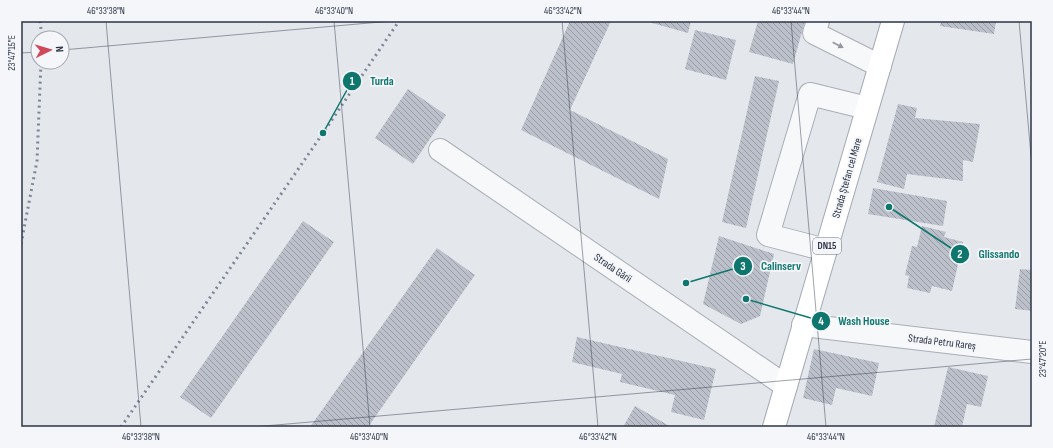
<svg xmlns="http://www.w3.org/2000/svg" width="1053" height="448" font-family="'Sofia Sans Condensed',sans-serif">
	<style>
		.building { fill: url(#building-back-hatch) }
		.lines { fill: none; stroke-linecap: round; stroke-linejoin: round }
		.minor-casing { stroke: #a9aeb7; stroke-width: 24 }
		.major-casing { stroke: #a3abb8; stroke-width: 24 }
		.minor { stroke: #f7f8fa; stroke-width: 22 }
		.major { stroke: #fff; stroke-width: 22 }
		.rail { stroke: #7d8696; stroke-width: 3; stroke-dasharray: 2 4; stroke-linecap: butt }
		.oneway { fill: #9196a0 }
		.ticks { fill: none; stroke: #2b3445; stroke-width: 1; stroke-opacity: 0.45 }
		.labels { text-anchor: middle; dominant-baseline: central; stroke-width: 3.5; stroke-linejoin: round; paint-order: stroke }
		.shield { fill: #f4f6f9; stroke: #676e7b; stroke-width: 1 }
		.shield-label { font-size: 10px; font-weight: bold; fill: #2b3445 }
		.street-label { font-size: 11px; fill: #2b3445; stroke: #f4f6f9 }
		.leader { fill: none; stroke: #0f766e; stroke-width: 1.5 }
		.callout-dot { fill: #0f766e; stroke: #f4f6f9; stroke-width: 1.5 }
		.mark-label { font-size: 12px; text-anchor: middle; font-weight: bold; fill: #fff }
		.callout-label { font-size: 12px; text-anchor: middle; font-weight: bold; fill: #0f766e; stroke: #f4f6f9; stroke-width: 3.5; stroke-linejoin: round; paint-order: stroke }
		.neatline { fill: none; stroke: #2b3445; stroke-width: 1.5 }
		.ticks-label { font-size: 10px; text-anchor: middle; fill: #2b3445 }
	</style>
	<defs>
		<pattern id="building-back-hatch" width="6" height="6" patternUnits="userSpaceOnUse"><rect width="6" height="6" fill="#bbc0ca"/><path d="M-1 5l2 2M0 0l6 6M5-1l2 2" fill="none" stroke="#989da6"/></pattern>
	</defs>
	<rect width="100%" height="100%" fill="#e4e7ec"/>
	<g class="building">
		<path d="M570,21H611L570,110L668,159L659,199L521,130Z"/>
		<path d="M652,21H691L688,33L652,23Z"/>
		<path d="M758,21H805L793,64L749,52Z"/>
		<path d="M941,21H996L994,34L940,26Z"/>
		<path d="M695,30L736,40L726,80L685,69Z"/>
		<path d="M755,76L779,81L746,228L722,222Z"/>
		<path d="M408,89L446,115L413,164L375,138Z"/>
		<path d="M898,104L917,108L915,118L980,124L973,162L963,160V181L907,174L904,189L877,182Z"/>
		<path d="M873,188L947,201L943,226L868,214Z"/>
		<path d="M303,221L334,242L211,418L180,397Z"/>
		<path d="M922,226L946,232L944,237L963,242L952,291L932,286L930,293L907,288L909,276L905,275L912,246L917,247Z"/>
		<path d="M719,236L774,254L760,316L741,324L703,304Z"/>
		<path d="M437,248L475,275L368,427H310Z"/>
		<path d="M1020,269L1032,270V311L1015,309Z"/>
		<path d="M577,337L716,369L704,420L671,412L675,395L620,382L622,374L572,362Z"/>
		<path d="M814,349L879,363L872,396L836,388L832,405L803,398Z"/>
		<path d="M948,367L988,376L981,407L967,404L962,427H934Z"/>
		<path d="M635,406L671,427H623Z"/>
	</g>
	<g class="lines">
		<defs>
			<g id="minor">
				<path d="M818,21L814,33L880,66"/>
				<path d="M440,150L786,386"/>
				<path d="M826,250L768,235L810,94L867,108"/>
				<path d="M803,325L1032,352"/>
			</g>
			<path id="major" d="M774,427L893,21"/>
		</defs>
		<use href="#minor" class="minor-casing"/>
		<use href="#major" class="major-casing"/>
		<use href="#minor" class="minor"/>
		<use href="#major" class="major"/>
		<g class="rail">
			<path d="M40,21L42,38"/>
			<path d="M21,244L37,161L41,62"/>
			<path d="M121,427L323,133L399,21"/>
		</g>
	</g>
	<defs><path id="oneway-solid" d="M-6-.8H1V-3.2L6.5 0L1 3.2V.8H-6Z"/></defs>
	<use class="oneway" href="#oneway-solid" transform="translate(838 45) rotate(27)"/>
	<path class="ticks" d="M106,21L141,427M334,21L370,427M562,21L598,427M791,21L826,427M1019,21L1032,167M62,50L392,21M21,53L38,52M253,427L1032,359"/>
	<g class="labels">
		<rect class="shield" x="813" y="238" width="28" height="16" rx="3"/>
		<g class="shield-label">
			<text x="827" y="246">DN15</text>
		</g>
		<g class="street-label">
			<text transform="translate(847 178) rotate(-74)">Strada Ștefan cel Mare</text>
			<text transform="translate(613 268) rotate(34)">Strada Gării</text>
			<text transform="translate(942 342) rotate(7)">Strada Petru Rareș</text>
		</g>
	</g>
	<path class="leader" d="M323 133L352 81M889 207L960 254M686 283L743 266M746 299L821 321"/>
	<g class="callout-dot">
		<circle cx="323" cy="133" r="4"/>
		<circle cx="889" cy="207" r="4"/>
		<circle cx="686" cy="283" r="4"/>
		<circle cx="746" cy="299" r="4"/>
		<circle cx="352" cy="81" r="10"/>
		<circle cx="960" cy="254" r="10"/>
		<circle cx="743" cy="266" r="10"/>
		<circle cx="821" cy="321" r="10"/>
	</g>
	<g class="mark-label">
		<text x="352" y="85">1</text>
		<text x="960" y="258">2</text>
		<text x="743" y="270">3</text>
		<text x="821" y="325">4</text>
	</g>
	<g class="callout-label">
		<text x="382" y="85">Turda</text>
		<text x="999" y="258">Glissando</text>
		<text x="781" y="270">Calinserv</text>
		<text x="864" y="325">Wash House</text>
	</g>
	<rect width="1053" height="448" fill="none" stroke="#f4f6f9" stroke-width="44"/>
	<g transform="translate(50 50) rotate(85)"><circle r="19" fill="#f4f6f9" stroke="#a4a8b1"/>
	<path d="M0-3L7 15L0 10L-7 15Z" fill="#d14859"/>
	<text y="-6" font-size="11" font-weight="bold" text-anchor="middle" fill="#2b3445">N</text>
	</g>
	<rect x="22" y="22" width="1009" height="404" class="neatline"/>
	<g class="ticks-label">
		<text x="106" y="14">46°33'38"N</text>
		<text x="334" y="14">46°33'40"N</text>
		<text x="563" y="14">46°33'42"N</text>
		<text x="791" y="14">46°33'44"N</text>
		<text transform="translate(11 53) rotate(-90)" y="4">23°47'15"E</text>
		<text transform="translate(1042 359) rotate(-90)" y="4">23°47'20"E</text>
		<text x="141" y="440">46°33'38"N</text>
		<text x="369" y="440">46°33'40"N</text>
		<text x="598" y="440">46°33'42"N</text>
		<text x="826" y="440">46°33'44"N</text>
	</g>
</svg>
